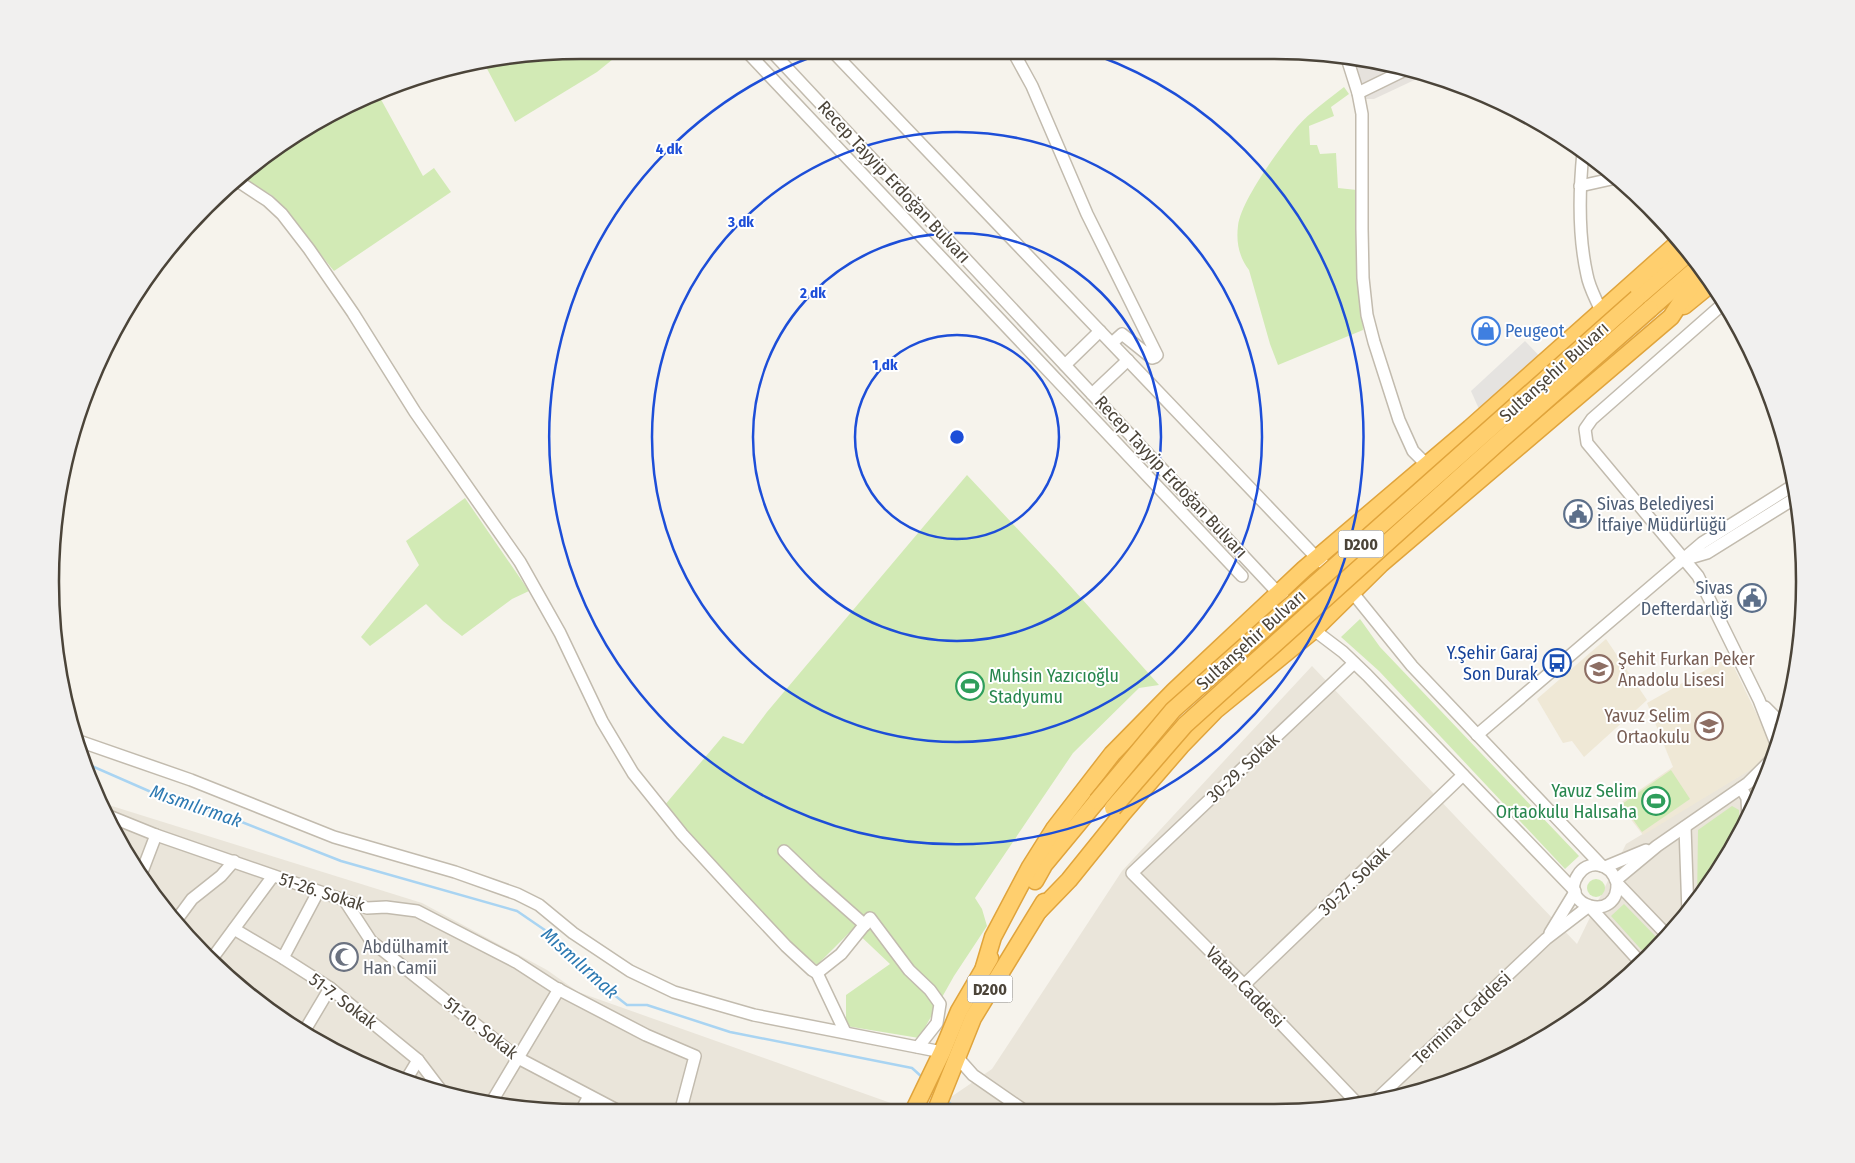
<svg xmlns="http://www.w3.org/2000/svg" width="1855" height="1163" font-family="'Fira Sans Condensed',sans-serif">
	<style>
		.residential { fill: #eae5da }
		.industrial { fill: #e6e2dd }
		.education { fill: #efe8d6 }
		.green { fill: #d2eab5 }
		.parking { fill: #e5e3e0 }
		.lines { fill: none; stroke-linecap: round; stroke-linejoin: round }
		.stream { stroke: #a9d4f2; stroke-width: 2.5 }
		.minor-casing { stroke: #c2bbae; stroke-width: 14 }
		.highway-casing { stroke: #e0a43c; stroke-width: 19 }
		.minor { stroke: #fff; stroke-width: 11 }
		.highway { stroke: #ffcf6e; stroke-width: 16 }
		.highway-bridge-casing { stroke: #e0a43c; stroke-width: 19; stroke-linecap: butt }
		.highway-bridge { stroke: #ffcf6e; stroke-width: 16 }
		.ring { fill: none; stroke: #1d4ed8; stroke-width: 2.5 }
		.labels { text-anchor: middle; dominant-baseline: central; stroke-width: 4; stroke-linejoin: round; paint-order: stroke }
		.shield { fill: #fff; stroke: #817c74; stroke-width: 1 }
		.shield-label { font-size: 16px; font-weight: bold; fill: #4b4439 }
		.street-label { font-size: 18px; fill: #4b4439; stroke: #fff }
		.shop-label { font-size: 18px; fill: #366cbe; stroke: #fff; text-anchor: start }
		.service-label { font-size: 18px; fill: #4e5e75; stroke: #fff; text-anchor: start }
		.transit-label { font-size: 18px; fill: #164399; stroke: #fff; text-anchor: end }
		.education-label { font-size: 18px; fill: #785e54; stroke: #fff; text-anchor: start }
		.leisure-label { font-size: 18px; fill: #27864d; stroke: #fff; text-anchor: start }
		.worship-label { font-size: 18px; fill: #5b616d; stroke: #fff; text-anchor: start }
		.water-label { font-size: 19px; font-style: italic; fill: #2e7ab2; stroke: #fff }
		.rim { fill: none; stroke: #4b4439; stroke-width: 2.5 }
		.centre { fill: #1d4ed8; stroke: #fff; stroke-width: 2.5 }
		.ring-label { font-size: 15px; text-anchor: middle; font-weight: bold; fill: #1d4ed8; stroke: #fff; stroke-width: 4; stroke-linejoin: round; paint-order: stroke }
	</style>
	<rect width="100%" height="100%" fill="#f6f3ec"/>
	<g class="residential">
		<path d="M1312,666L1577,944L1626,844L1773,756L1750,817L1695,905L1624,981L1539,1042L1444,1085L1309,1112L932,1110L992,1069L1122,871Z"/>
		<path d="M99,802L422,903L547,970L578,992L902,1107L907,1110L512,1108L378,1073L258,1003L182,932L139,877L105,816Z"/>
	</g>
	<path class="industrial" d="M1350,57L1423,76L1374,99H1365Z"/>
	<g class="education">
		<path d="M1606,639L1647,700L1584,757L1572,741L1563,743L1537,699Z"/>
		<path d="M1725,659L1731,661L1773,748L1765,761L1643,835L1619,804L1673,767L1647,703Z"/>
	</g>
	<g class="green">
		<path d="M512,55H618L597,72L515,122L483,61Z"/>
		<path d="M1344,87L1349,94L1331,107L1334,116L1309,126L1310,145H1317L1320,154L1336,153L1338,188L1357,190L1363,330L1278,365L1270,344L1249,270C1239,257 1236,242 1238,226C1241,200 1280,148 1297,127C1310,112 1329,99 1344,87Z"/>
		<path d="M378,94L423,176L434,168L451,192L334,271L273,196L241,177L286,140Z"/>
		<path d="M967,475L1056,570L1159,685L1139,688L1073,753L975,898L982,909L987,926L954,976L919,1038L846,1026V995L890,964L853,929L817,965L780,934L664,806L723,736L743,744L767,712Z"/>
		<path d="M465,498L529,591L512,599L462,636L443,621L426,604L370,646L361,637L419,565L406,541Z"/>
		<path d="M1360,619L1380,647L1579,856L1565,869L1379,671L1341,637Z"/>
		<path d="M1671,770L1690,799L1642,832L1622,804Z"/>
		<path d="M1732,806L1739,810L1740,832L1697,902L1698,830Z"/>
		<circle cx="1596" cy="888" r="9"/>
		<path d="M1624,904L1661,942L1647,956L1611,916Z"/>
	</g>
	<path class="parking" d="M1525,341L1551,368L1487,427L1471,391Z"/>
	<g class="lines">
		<g class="stream">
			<path d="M85,763L158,795L229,817L341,861L517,911L555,937L595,980L627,1005H647L730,1032L912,1068L922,1077"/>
			<path d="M946,1100L958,1110"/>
		</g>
		<defs>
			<g id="minor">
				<path d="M750,55L1242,576"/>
				<path d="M775,55L1279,594L1314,630L1343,652L1367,675L1575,891"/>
				<path d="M836,55L1314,555L1335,574"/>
				<path d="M1015,55L1032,86L1087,214L1157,355L1155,357L1152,358L1122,334L1112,343"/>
				<path d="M1346,55L1358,93L1362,114V229L1363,278L1367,315L1374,342L1399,420L1413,451L1427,465"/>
				<path d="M1358,93L1403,71"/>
				<path d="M1583,152C1579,192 1578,235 1587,275C1589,287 1596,299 1601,311"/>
				<path d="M236,180L268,201L282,214L309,249L353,313L415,412L520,562L560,633L602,721L633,773L682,834L738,895L786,946L812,970L817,973L845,1032"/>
				<path d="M1580,186L1616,178"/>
				<path d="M1724,303L1592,419L1585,429L1587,443L1698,576L1759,700L1777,746"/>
				<path d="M1065,365L1100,331"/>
				<path d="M1092,394L1128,360"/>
				<path d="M1683,560L1707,553L1797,497"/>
				<path d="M1348,587L1412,666L1602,866"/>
				<path d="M1354,663L1132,873L1244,985L1356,1102"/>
				<path d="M1765,707L1784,726"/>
				<path d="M1477,735L1702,543L1794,485"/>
				<path d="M76,740L191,780L334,837L455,872L517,894L539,905L573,933L630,971L674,992L754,1015L942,1052"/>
				<path d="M1741,788L1747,798L1748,820"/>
				<path d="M104,814L156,835L367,908L386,907L417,911L516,962L556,988L646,1035L695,1056L681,1109"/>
				<path d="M1685,827L1688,913"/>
				<path d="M784,851L814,880L865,925"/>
				<path d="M1605,867L1646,850"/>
				<path d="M140,877L156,835"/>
				<path d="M1616,880L1657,846L1748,783L1771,760"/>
				<path d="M1617,883C1619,924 1557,906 1578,875C1582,868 1590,864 1598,865C1608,866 1614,874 1617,883L1667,935"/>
				<path d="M345,901L371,941L518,1058L615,1109"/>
				<path d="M1590,907L1641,963"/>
				<path d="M175,922L192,899L221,876L234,861"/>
				<path d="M234,929L283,958L330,988L418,1060L440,1089"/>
				<path d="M1550,933L1575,892"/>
				<path d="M283,958L318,892"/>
				<path d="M211,960L273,876"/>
				<path d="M817,973L841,954L870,918L909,970L930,990L940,1004L937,1023L918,1047"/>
				<path d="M1244,985L1463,775"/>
				<path d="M305,1030L330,988"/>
				<path d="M957,1057L973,1075L1025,1111"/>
				<path d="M406,1080L418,1060"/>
				<path d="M1378,1098L1546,939L1589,906"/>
				<path d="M491,1103L559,989"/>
				<path d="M582,1109L589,1096"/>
			</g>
			<g id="highway">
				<path d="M1637,298L1689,253"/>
				<path d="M1684,306L1711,284"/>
				<path d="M1650,309L1697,268"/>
				<path d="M1035,881L1044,865L1097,801"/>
				<path d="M1039,911L1069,880L1123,813L1181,746L1216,710L1314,630L1381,564L1671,317L1701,271"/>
				<path d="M984,967L993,937L1030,867L1054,829L1112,754L1174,691L1304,569L1470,428L1680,241"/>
				<path d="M914,1110L942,1052L959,1011L990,958"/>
				<path d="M936,1110L973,1018L1044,902"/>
			</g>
		</defs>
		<use href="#minor" class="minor-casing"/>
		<use href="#highway" class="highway-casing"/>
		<use href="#minor" class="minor"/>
		<use href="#highway" class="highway"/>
		<defs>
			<g id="highway-bridge">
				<path d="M1097,801L1173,710L1637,298"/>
				<path d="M1113,808L1185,725L1500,441L1650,309"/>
			</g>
		</defs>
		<use href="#highway-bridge" class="highway-bridge-casing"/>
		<use href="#highway-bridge" class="highway-bridge"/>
	</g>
	<g class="ring">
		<circle cx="957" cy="437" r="102"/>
		<circle cx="957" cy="437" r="204"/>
		<circle cx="957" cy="437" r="305"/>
		<path d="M1096 55A407 407 0 1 1 814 56"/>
	</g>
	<defs>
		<symbol id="shop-ring" viewBox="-11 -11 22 22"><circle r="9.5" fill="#fff" stroke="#3f7fe0" stroke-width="1.5"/><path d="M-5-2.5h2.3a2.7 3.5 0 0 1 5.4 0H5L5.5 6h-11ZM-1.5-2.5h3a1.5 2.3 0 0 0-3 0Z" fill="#3f7fe0"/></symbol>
		<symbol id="civic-ring" viewBox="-11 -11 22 22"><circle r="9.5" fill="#fff" stroke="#5c6f8a" stroke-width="1.5"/><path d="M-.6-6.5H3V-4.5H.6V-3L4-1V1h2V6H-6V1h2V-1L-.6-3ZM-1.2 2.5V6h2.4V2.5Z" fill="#5c6f8a"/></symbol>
		<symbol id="bus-ring" viewBox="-11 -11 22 22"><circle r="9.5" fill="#fff" stroke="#1a4fb4" stroke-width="1.5"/><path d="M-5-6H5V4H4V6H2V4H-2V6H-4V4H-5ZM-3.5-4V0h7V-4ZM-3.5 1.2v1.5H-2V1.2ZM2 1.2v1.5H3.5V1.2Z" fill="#1a4fb4"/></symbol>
		<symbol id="school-ring" viewBox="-11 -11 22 22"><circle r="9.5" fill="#fff" stroke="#8d6e63" stroke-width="1.5"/><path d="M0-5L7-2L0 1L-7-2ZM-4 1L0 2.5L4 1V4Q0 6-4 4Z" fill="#8d6e63"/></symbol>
		<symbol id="stadium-ring" viewBox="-11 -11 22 22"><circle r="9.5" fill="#fff" stroke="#2e9e5b" stroke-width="1.5"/><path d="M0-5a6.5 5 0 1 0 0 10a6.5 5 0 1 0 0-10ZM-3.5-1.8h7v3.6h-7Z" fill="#2e9e5b"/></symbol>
		<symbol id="mosque-ring" viewBox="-11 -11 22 22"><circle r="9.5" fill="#fff" stroke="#6b7280" stroke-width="1.5"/><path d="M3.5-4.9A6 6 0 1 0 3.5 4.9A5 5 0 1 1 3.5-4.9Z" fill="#6b7280"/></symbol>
	</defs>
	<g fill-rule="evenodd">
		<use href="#shop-ring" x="1470" y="315" width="32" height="32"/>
		<use href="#civic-ring" x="1562" y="498" width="32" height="32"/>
		<use href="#civic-ring" x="1736" y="582" width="32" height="32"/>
		<use href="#bus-ring" x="1541" y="647" width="32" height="32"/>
		<use href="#school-ring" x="1583" y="653" width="32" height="32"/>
		<use href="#stadium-ring" x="954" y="670" width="32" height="32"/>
		<use href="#school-ring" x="1693" y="710" width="32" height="32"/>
		<use href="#stadium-ring" x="1640" y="785" width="32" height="32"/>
		<use href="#mosque-ring" x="328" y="941" width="32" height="32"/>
	</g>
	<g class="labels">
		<g class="shield">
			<rect x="1338.5" y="530.5" width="45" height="27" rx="4"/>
			<rect x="967.5" y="975.5" width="45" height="27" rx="4"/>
		</g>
		<g class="shield-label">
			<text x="1361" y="544">D200</text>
			<text x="990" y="989">D200</text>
		</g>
		<g class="street-label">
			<text transform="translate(894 182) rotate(47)">Recep Tayyip Erdoğan Bulvarı</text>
			<text transform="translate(1554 372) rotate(-42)">Sultanşehir Bulvarı</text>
			<text transform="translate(1171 477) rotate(47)">Recep Tayyip Erdoğan Bulvarı</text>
			<text transform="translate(1251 640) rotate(-42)">Sultanşehir Bulvarı</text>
			<text transform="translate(1243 768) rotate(-43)">30-29. Sokak</text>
			<text transform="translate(1354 881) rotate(-44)">30-27. Sokak</text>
			<text transform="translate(322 892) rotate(18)">51-26. Sokak</text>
			<text transform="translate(1245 987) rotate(46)">Vatan Caddesi</text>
			<text transform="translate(343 1001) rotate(37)">51-7. Sokak</text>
			<text transform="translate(1462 1018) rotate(-43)">Terminal Caddesi</text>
			<text transform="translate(481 1028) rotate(38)">51-10. Sokak</text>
		</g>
		<g class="shop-label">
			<text x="1505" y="331">Peugeot</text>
		</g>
		<g class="service-label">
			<text x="1597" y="504">Sivas Belediyesi<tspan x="1597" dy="21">İtfaiye Müdürlüğü</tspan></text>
			<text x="1733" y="588" text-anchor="end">Sivas<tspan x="1733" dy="21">Defterdarlığı</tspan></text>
		</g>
		<g class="transit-label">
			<text x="1538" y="653">Y.Şehir Garaj<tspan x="1538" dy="21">Son Durak</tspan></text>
		</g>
		<g class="education-label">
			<text x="1618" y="659">Şehit Furkan Peker<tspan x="1618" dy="21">Anadolu Lisesi</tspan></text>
			<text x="1690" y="716" text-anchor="end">Yavuz Selim<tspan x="1690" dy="21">Ortaokulu</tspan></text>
		</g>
		<g class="leisure-label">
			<text x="989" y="676">Muhsin Yazıcıoğlu<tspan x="989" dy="21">Stadyumu</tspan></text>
			<text x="1637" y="791" text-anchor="end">Yavuz Selim<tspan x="1637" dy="21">Ortaokulu Halısaha</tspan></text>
		</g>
		<g class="worship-label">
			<text x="363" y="947">Abdülhamit<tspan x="363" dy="21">Han Camii</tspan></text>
		</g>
		<g class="water-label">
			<text transform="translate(196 806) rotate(19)">Mısmılırmak</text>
			<text transform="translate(580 963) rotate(42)">Mısmılırmak</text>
		</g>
	</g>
	<path d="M0 0H1855V1163H0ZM581 59H1274A522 522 0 0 1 1796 581V582A522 522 0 0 1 1274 1104H581A522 522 0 0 1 59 582V581A522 522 0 0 1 581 59Z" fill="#f1f0ef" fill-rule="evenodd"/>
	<path class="rim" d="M581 59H1274A522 522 0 0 1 1796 581V582A522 522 0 0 1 1274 1104H581A522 522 0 0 1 59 582V581A522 522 0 0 1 581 59Z"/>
	<circle cx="957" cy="437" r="8" class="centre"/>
	<g class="ring-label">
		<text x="669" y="154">4 dk</text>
		<text x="741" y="227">3 dk</text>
		<text x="813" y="298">2 dk</text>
		<text x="885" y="370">1 dk</text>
	</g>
</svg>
